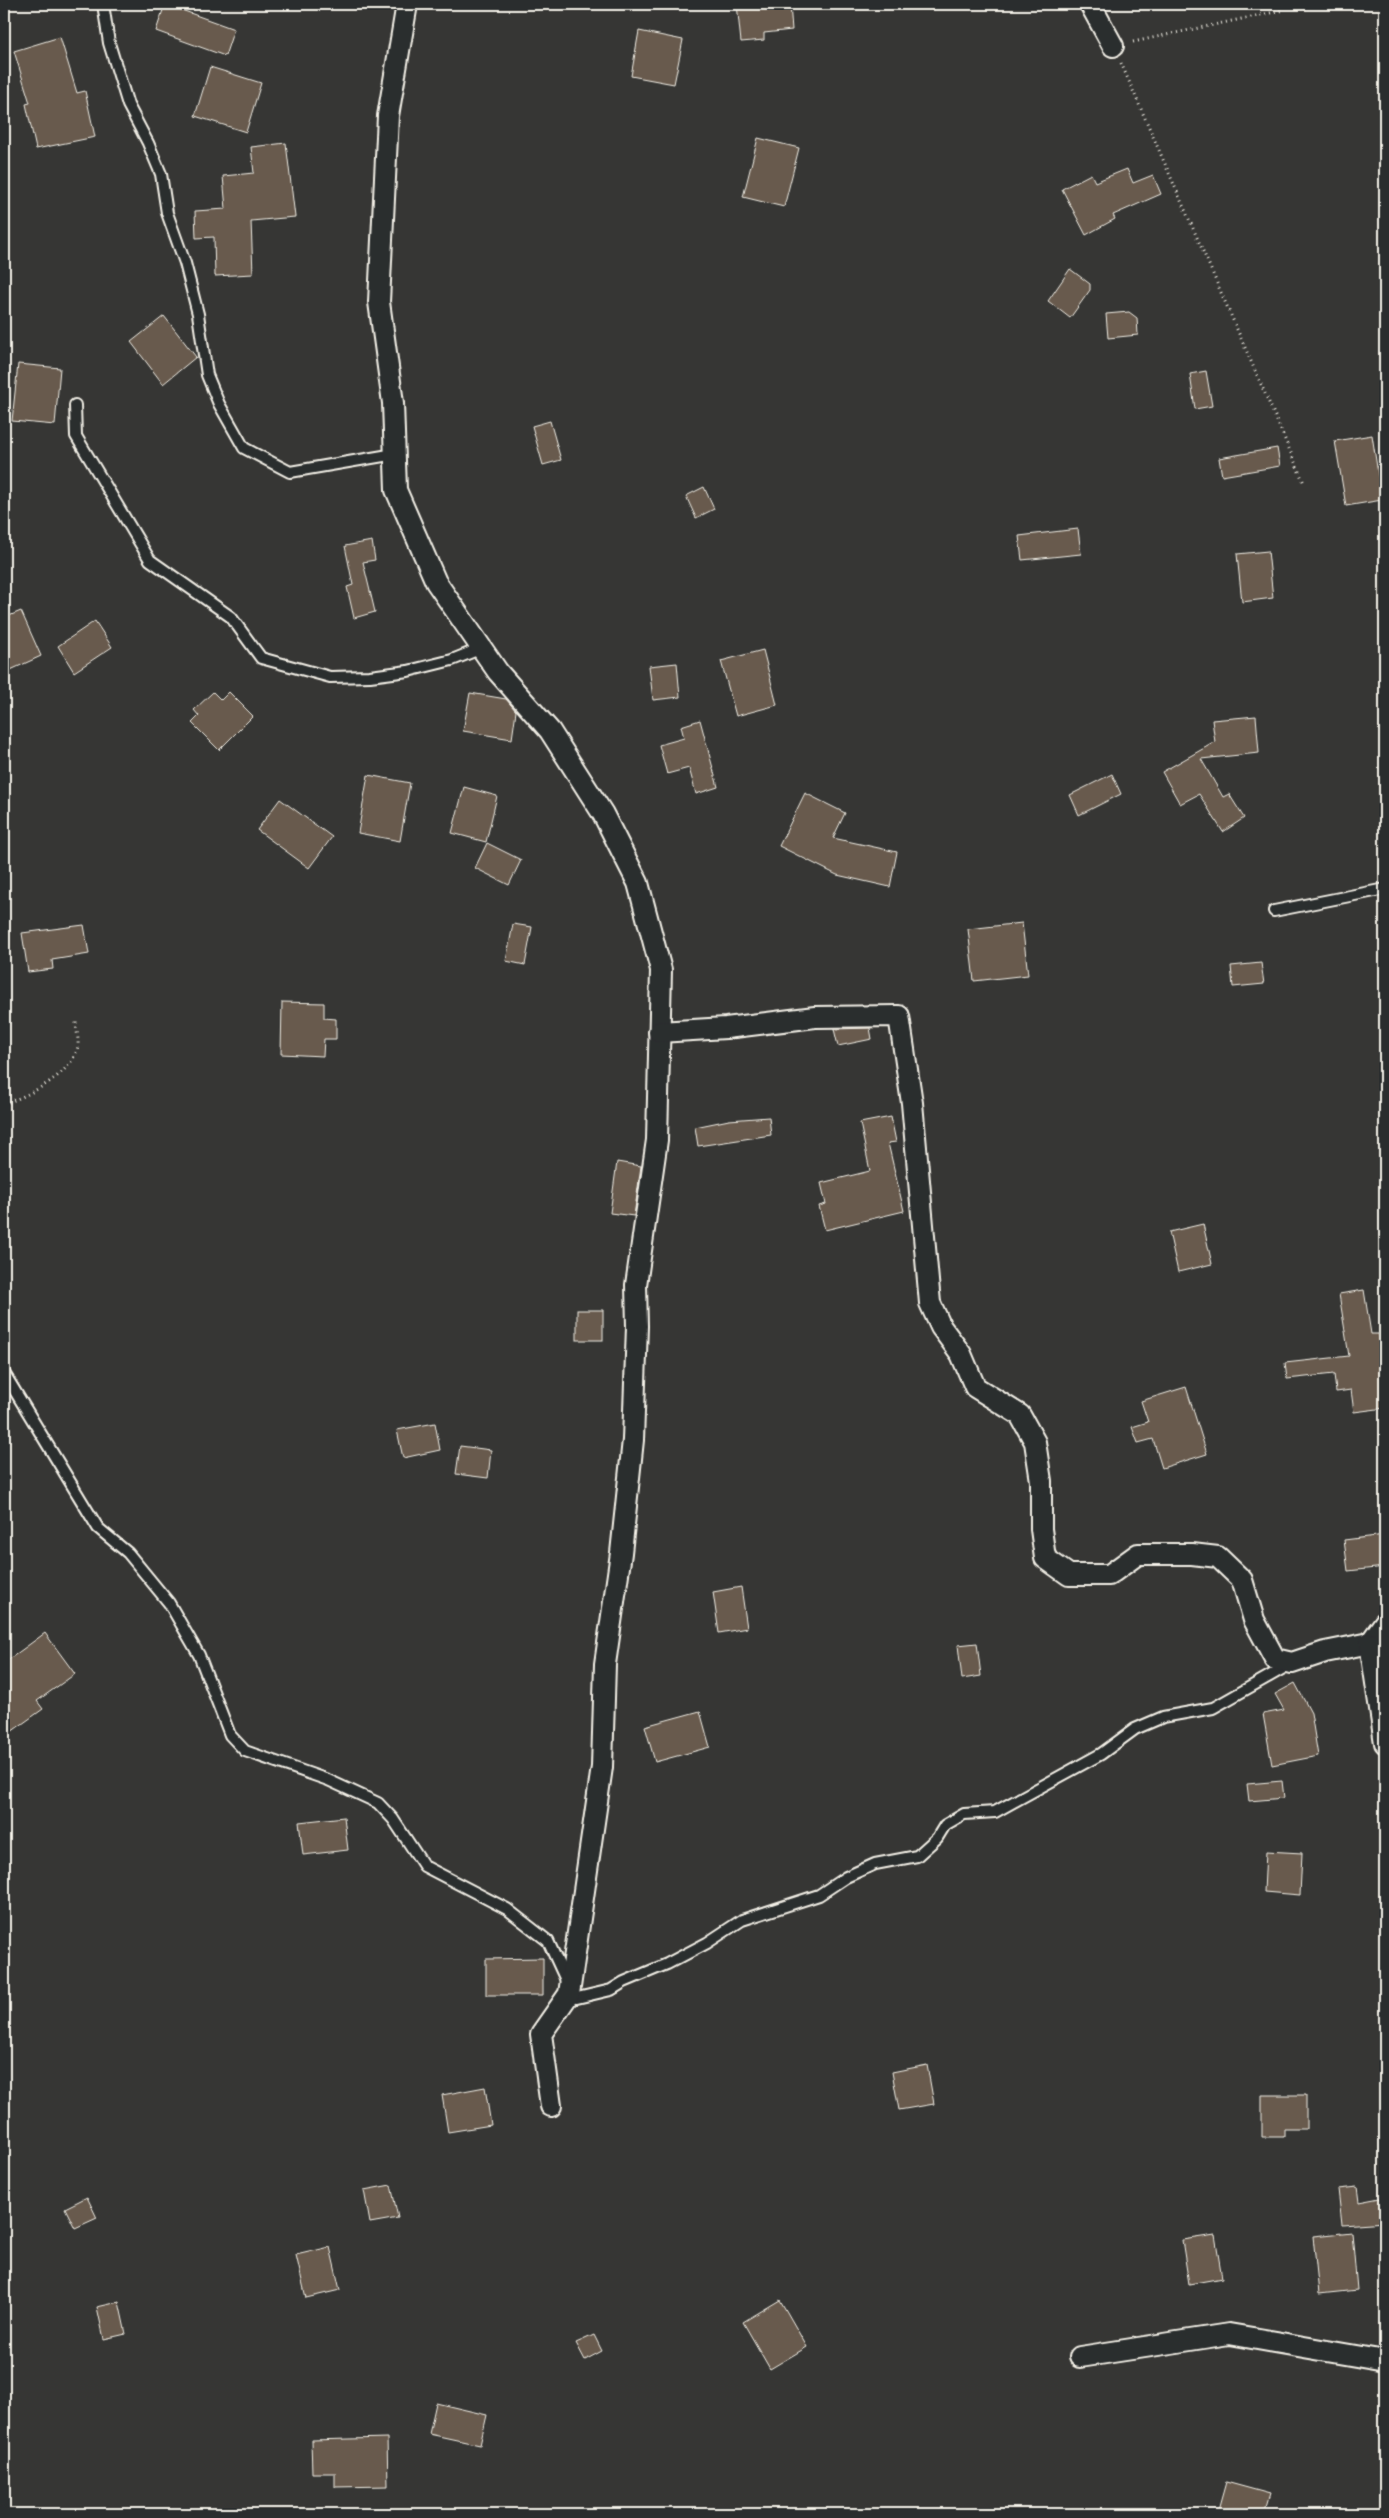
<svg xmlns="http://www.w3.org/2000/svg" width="1389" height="2518" font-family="'Shantell Sans',sans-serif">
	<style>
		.building { fill: #675a4e; stroke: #f4f1e8 }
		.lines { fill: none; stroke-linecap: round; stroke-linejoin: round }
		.service-casing { stroke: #f4f1e8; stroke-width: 14 }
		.minor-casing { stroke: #f4f1e8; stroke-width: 24 }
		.path { stroke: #f4f1e8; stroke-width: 3; stroke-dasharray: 1 4; stroke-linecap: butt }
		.service { stroke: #2a2d2e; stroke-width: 10 }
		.minor { stroke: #2a2d2e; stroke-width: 20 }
	</style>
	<rect width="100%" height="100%" fill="#363634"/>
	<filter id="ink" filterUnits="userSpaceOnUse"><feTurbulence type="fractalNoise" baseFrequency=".02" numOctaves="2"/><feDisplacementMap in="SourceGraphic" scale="10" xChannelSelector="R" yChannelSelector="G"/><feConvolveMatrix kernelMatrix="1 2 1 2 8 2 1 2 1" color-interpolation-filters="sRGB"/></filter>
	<g filter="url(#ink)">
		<g class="building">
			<path d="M165,4L234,29L225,56L156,31Z"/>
			<path d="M737,4H790L792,30L764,33V40L741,42Z"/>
			<path d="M639,31L683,40L674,84L631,76Z"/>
			<path d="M60,37L77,93L85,91L95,137L36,149L26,104L30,103L14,51Z"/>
			<path d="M210,67L261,83L246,132L195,116Z"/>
			<path d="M758,138L799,148L784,207L743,197Z"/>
			<path d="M286,143L295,217L251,221L253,274L215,276L214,237L196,238L195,211L226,209L223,176L254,173L251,147Z"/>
			<path d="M1127,169L1133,183L1153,175L1161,194L1113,215L1115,219L1086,235L1062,189L1091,174L1095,182Z"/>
			<path d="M1070,269L1090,284V290L1070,318L1048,301Z"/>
			<path d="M1129,312L1137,318L1138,335L1108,338L1106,314Z"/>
			<path d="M164,316L196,357L163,384L131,342Z"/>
			<path d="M18,364L60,368L55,425L12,421Z"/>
			<path d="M1206,371L1212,406L1195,409L1190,374Z"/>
			<path d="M550,421L561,460L543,465L532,426Z"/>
			<path d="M1372,435L1382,500L1346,506L1335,441Z"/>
			<path d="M1277,448L1280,466L1222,476L1219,458Z"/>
			<path d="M704,487L714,509L696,518L686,496Z"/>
			<path d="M1078,529L1081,554L1022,560L1019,536Z"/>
			<path d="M372,541L375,560L363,562L375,612L354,618L347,587L353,585L345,546Z"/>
			<path d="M1268,551L1273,598L1242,602L1237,554Z"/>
			<path d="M21,611L41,656L4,673V618Z"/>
			<path d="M95,621L112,647L74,672L58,646Z"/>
			<path d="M763,650L777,705L736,716L721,661Z"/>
			<path d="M677,663L680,697L653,700L649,666Z"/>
			<path d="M213,692L221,700L229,692L253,716L219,750L192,723L199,716L194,710Z"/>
			<path d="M470,693L506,699L516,711L512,739L463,731Z"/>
			<path d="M1256,716L1259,753L1201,759L1223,797L1229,794L1244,818L1223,832L1199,794L1180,804L1162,772L1215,742L1212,720Z"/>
			<path d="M700,720L718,787L696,794L689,768L667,774L659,745L684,738L681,726Z"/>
			<path d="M1112,774L1121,794L1079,815L1070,795Z"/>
			<path d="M368,775L410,783L400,841L358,833Z"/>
			<path d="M464,787L497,796L486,842L452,833Z"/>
			<path d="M805,793L845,813L833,838L897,852L890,887L837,875L779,846Z"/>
			<path d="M280,799L332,837L309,868L257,830Z"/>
			<path d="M487,843L521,860L509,885L475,868Z"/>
			<path d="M1022,923L1028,975L974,981L968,929Z"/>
			<path d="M513,924L532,927L525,965L506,961Z"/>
			<path d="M84,925L89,954L52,960L53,969L28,972L22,933Z"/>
			<path d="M1261,963L1264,984L1233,987L1231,966Z"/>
			<path d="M282,1002L324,1003V1018L336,1019V1039H324L323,1056L281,1054Z"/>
			<path d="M870,1028L872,1039L838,1046L834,1029Z"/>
			<path d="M769,1117L771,1135L698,1146L695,1127L729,1120Z"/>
			<path d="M891,1117L896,1142L888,1143L904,1211L825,1230L819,1206L826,1204L821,1183L870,1171L860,1123Z"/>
			<path d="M617,1162L641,1166L634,1216L610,1213Z"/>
			<path d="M1203,1224L1212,1264L1178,1272L1169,1232Z"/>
			<path d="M1364,1290L1371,1334H1379L1381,1352H1383L1385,1408L1354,1412L1351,1390L1336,1392L1334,1374L1287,1379L1285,1363L1349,1356L1339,1294Z"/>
			<rect x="577" y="1310" width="26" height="30"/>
			<path d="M1186,1387L1207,1454L1162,1468L1153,1439L1138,1443L1132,1427L1148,1422L1141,1401Z"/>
			<path d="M435,1423L440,1450L403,1458L397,1430Z"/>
			<path d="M460,1446L491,1450L488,1478L456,1474Z"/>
			<path d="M1385,1535V1567L1348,1571L1344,1540Z"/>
			<path d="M741,1587L747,1628L719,1633L713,1592Z"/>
			<path d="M45,1633L75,1674L37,1701L43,1709L4,1737V1663Z"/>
			<path d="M977,1643L981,1676L962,1679L958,1645Z"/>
			<path d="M1295,1683L1311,1713L1318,1756L1272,1765L1263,1714L1284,1710L1275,1694Z"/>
			<path d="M700,1711L710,1747L655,1762L645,1726Z"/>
			<path d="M1282,1781L1284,1798L1249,1801L1247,1784Z"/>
			<path d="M344,1817L348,1850L303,1855L299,1822Z"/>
			<path d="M1266,1851L1302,1853L1300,1895L1264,1892Z"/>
			<path d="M543,1958V1995H486V1959Z"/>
			<path d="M927,2065L934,2104L899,2110L892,2072Z"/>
			<path d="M485,2087L491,2125L448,2132L442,2095Z"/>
			<path d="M1262,2095H1306V2129H1284V2137H1262Z"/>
			<path d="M391,2185L398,2218L370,2223L364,2190Z"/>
			<path d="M1357,2187L1359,2202L1385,2197V2222L1342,2225L1338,2189Z"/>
			<path d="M87,2197L97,2218L75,2228L65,2208Z"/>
			<path d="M1352,2232L1357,2290L1319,2294L1313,2236Z"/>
			<path d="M1215,2235L1222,2278L1189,2284L1182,2240Z"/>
			<path d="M330,2247L340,2290L306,2298L296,2255Z"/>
			<path d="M780,2300L807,2347L770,2369L743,2322Z"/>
			<path d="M119,2302L126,2334L104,2339L97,2307Z"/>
			<path d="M594,2335L602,2351L585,2360L576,2343Z"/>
			<path d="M436,2403L487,2415L480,2445L429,2434Z"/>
			<path d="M387,2438L388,2486L335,2487V2473H312L311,2440Z"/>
			<path d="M1226,2482L1270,2494L1264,2514H1217Z"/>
		</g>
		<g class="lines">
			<defs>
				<g id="service">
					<path d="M103,4L109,43L128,105L148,143L161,174L167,213L185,263L198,314L207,375L219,404L244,448L290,472L395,454"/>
					<path d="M75,405L76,436L150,560L231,617L261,658L330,677L370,676L408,671L452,660L482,648"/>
					<path d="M1274,911L1385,889"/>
					<path d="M4,1373L98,1528L128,1553L169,1603L199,1655L230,1735L245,1751L328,1780L378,1803L393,1819L424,1866L507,1909L548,1941L565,1978L569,1994L577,1998L611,1990L624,1982L667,1964L707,1943L742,1920L819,1895L846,1877L875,1864L917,1856L937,1838L945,1825L964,1814L995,1812L1101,1754L1135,1729L1163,1717L1213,1708L1289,1665"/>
				</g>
				<g id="minor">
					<path d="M407,4L388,116L379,302L393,403L396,490L436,582L498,672L550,731L603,814L638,883L661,970L657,1140L636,1285L637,1326L633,1440L621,1553L605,1664L602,1767L569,1994L541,2034L551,2106"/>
					<path d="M1090,4L1113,46"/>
					<path d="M659,1032L726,1028L815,1017L899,1016L912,1103L930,1303L941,1327L961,1354L975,1387L1020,1415L1035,1442L1041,1481V1529L1045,1558L1069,1575H1109L1138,1554H1192L1218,1557L1242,1580L1254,1620L1275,1659L1292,1663L1325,1652L1370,1643L1385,1622"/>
					<path d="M1370,1643L1385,1743"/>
					<path d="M1080,2357L1229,2334L1385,2361"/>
				</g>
			</defs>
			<use href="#service" class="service-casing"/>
			<use href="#minor" class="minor-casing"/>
			<g class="path">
				<path d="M1133,42L1284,10"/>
				<path d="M1121,63L1304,483"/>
				<path d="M4,1104C29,1095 68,1077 77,1050C80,1042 76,1030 76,1022"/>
			</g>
			<use href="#service" class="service"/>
			<use href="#minor" class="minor"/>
		</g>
	</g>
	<rect width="1389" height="2518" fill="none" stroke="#2a2d2e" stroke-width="20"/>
	<rect x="10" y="10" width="1369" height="2498" fill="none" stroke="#f4f1e8" stroke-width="2" filter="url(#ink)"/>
</svg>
